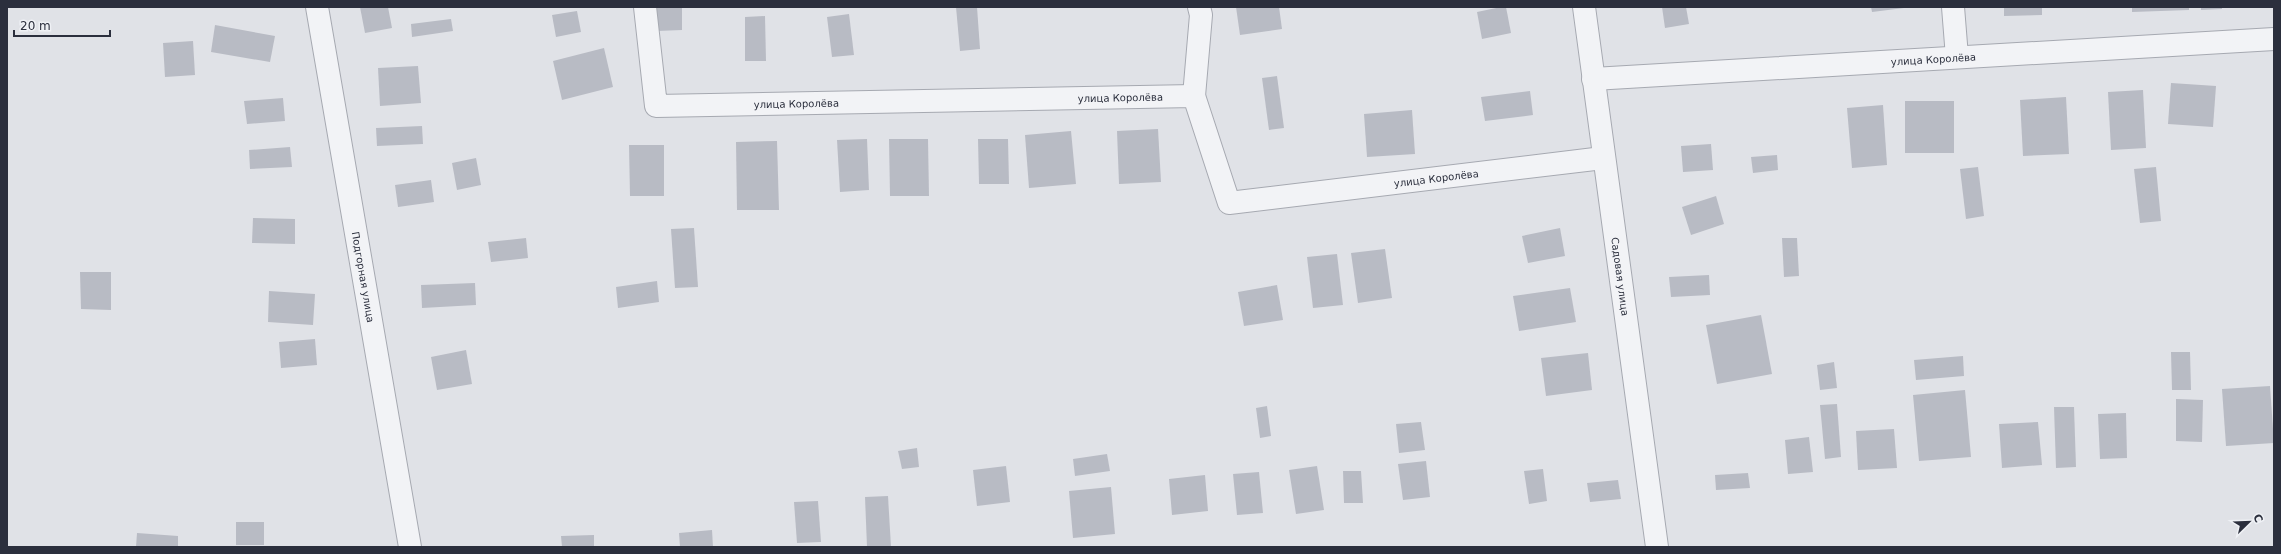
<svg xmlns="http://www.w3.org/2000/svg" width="2281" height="554" font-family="'DejaVu Sans',sans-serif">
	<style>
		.building { fill: #b8bbc4 }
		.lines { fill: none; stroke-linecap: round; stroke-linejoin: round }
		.minor-casing { stroke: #a6a9b1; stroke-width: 24 }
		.minor { stroke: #f2f3f6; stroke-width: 22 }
		.labels { text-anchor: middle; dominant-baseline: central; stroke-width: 3; stroke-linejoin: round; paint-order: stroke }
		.street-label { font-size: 10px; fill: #2b2f3d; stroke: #eff1f5 }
	</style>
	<rect width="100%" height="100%" fill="#e0e2e7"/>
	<g class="building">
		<path d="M360,7H388L392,28L365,33Z"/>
		<path d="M656,7H682V30L657,31Z"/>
		<path d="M956,7H977L980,49L960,51Z"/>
		<path d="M1236,7H1279L1282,29L1240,35Z"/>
		<path d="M1501,7H1506L1511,33L1482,39L1477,12Z"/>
		<path d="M1662,7H1686L1689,24L1665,28Z"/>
		<path d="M1871,7H1904V8L1872,12Z"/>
		<path d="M2004,7H2042V15L2004,16Z"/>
		<path d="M2132,7H2189V10L2132,12Z"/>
		<path d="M2201,7H2222V9L2201,10Z"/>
		<path d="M577,11L581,32L556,37L552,15Z"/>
		<path d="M849,14L854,55L832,57L827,17Z"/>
		<path d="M765,16L766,61H745V17Z"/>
		<path d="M451,19L453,31L412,37L411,24Z"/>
		<path d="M215,25L275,36L270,62L211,52Z"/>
		<path d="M193,41L195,75L165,77L163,43Z"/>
		<path d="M604,48L613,87L562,100L553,61Z"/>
		<path d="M418,66L421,103L380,106L378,68Z"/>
		<path d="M1277,76L1284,128L1269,130L1262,78Z"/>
		<path d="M2171,83L2216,86L2213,127L2168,124Z"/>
		<path d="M2143,90L2146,148L2111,150L2108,92Z"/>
		<path d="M1530,91L1533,115L1485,121L1481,97Z"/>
		<path d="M2066,97L2069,154L2023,156L2020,100Z"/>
		<path d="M283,98L285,121L247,124L244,101Z"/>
		<rect x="1905" y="101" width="49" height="52"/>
		<path d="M1883,105L1887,165L1852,168L1847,108Z"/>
		<path d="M1412,110L1415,154L1367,157L1364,114Z"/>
		<path d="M422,126L423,144L377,146L376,128Z"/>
		<path d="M1158,129L1161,182L1119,184L1117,131Z"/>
		<path d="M1071,131L1076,184L1029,188L1025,135Z"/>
		<path d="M867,139L869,190L840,192L837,140Z"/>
		<path d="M889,139H928L929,196H890Z"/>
		<path d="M978,139H1008L1009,184H979Z"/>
		<path d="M777,141L779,210H737L736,142Z"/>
		<path d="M1711,144L1713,170L1683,172L1681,146Z"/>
		<path d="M629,145H664V196H630Z"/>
		<path d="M290,147L292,167L250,169L249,150Z"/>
		<path d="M1777,155L1778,170L1753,173L1751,157Z"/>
		<path d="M476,158L481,185L457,190L452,163Z"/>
		<path d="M1978,167L1984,216L1966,219L1960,169Z"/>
		<path d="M2156,167L2161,221L2140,223L2134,169Z"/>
		<path d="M431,180L434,202L398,207L395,185Z"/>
		<path d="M1716,196L1724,224L1691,235L1682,207Z"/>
		<path d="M253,218L295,219V244L252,243Z"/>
		<path d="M694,228L698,287L675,288L671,229Z"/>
		<path d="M1560,228L1565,256L1528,263L1522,236Z"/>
		<path d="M526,238L528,258L491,262L488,242Z"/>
		<path d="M1782,238H1797L1799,276L1784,277Z"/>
		<path d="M1385,249L1392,298L1358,303L1351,253Z"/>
		<path d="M1337,254L1343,305L1313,308L1307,257Z"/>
		<path d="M80,272H111V310L81,309Z"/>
		<path d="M1709,275L1710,295L1671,297L1669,277Z"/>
		<path d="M657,281L659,302L618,308L616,287Z"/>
		<path d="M475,283L476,305L422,308L421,285Z"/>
		<path d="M1277,285L1283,320L1244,326L1238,292Z"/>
		<path d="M1570,288L1576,322L1519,331L1513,296Z"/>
		<path d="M269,291L315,294L313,325L268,322Z"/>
		<path d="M1761,315L1772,374L1717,384L1706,325Z"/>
		<path d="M315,339L317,365L281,368L279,342Z"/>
		<path d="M466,350L472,384L437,390L431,357Z"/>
		<path d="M2171,352H2190L2191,390H2172Z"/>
		<path d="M1588,353L1592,390L1546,396L1541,358Z"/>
		<path d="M1963,356L1964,376L1916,380L1914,360Z"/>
		<path d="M1834,362L1837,388L1820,390L1817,365Z"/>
		<path d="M2270,386L2274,443L2226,446L2222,389Z"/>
		<path d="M1965,390L1971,457L1919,461L1913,395Z"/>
		<path d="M2176,399L2203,400L2202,442L2176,441Z"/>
		<path d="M1837,404L1841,457L1825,459L1820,405Z"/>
		<path d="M1267,406L1271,436L1260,438L1256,408Z"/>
		<path d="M2054,407H2074L2076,467L2056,468Z"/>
		<path d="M2126,413L2127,458L2100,459L2098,414Z"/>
		<path d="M1421,422L1425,450L1399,453L1396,424Z"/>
		<path d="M2038,422L2042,465L2002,468L1999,424Z"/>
		<path d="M1894,429L1897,468L1858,470L1856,431Z"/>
		<path d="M1809,437L1813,472L1788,474L1785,440Z"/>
		<path d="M917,448L919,467L902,469L898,451Z"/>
		<path d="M1107,454L1110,471L1075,476L1073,459Z"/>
		<path d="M1426,461L1430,497L1403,500L1398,464Z"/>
		<path d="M1006,466L1010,502L977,506L973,470Z"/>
		<path d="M1317,466L1324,510L1296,514L1289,470Z"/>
		<path d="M1543,469L1547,501L1529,504L1524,471Z"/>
		<path d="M1343,471H1361L1363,503H1344Z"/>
		<path d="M1259,472L1263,513L1237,515L1233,474Z"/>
		<path d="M1748,473L1750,488L1716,490L1715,475Z"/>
		<path d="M1205,475L1208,511L1172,515L1169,479Z"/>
		<path d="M1618,480L1621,499L1590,502L1587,483Z"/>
		<path d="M1111,487L1115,534L1073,538L1069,491Z"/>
		<path d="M888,496L891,547H867L865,497Z"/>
		<path d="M818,501L821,542L797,543L794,502Z"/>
		<rect x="236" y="522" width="28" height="23"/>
		<path d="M712,530L713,547H680L679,533Z"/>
		<path d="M137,533L178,536V547H136Z"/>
		<path d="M594,535V547H562L561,536Z"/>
	</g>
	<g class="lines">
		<defs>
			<g id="minor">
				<path id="s1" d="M317,7L410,547"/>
				<path id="s2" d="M645,7L656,106L1194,96L1229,203L1603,158"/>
				<path id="s3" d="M1584,7L1657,547"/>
				<path d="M1953,7L1957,57"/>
				<path id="s4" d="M1593,79L2274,39"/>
				<path d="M1194,96L1201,15L1199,7"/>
			</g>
		</defs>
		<use href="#minor" class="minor-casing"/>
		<use href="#minor" class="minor"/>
	</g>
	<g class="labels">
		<g class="street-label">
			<text stroke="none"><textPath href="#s4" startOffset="341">улица Королёва</textPath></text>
			<text stroke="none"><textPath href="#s2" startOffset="564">улица Королёва</textPath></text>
			<text stroke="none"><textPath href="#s2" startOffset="240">улица Королёва</textPath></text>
			<text stroke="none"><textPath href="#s2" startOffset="959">улица Королёва</textPath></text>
			<text stroke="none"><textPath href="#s1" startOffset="274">Подгорная улица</textPath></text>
			<text stroke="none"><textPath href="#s3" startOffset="272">Садовая улица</textPath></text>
		</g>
	</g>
	<rect width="2281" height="554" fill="none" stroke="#2b2f3d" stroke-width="16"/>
	<g transform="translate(2249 522) rotate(67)" stroke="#eff1f5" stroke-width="3" paint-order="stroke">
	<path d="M0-3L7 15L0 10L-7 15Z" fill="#2b2f3d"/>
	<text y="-6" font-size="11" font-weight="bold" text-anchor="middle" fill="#2b2f3d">С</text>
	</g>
	<path d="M14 30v6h96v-6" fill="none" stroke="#2b2f3d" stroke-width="2"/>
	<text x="20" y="30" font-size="12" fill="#2b2f3d" stroke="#eff1f5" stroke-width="3" paint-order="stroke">20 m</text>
</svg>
